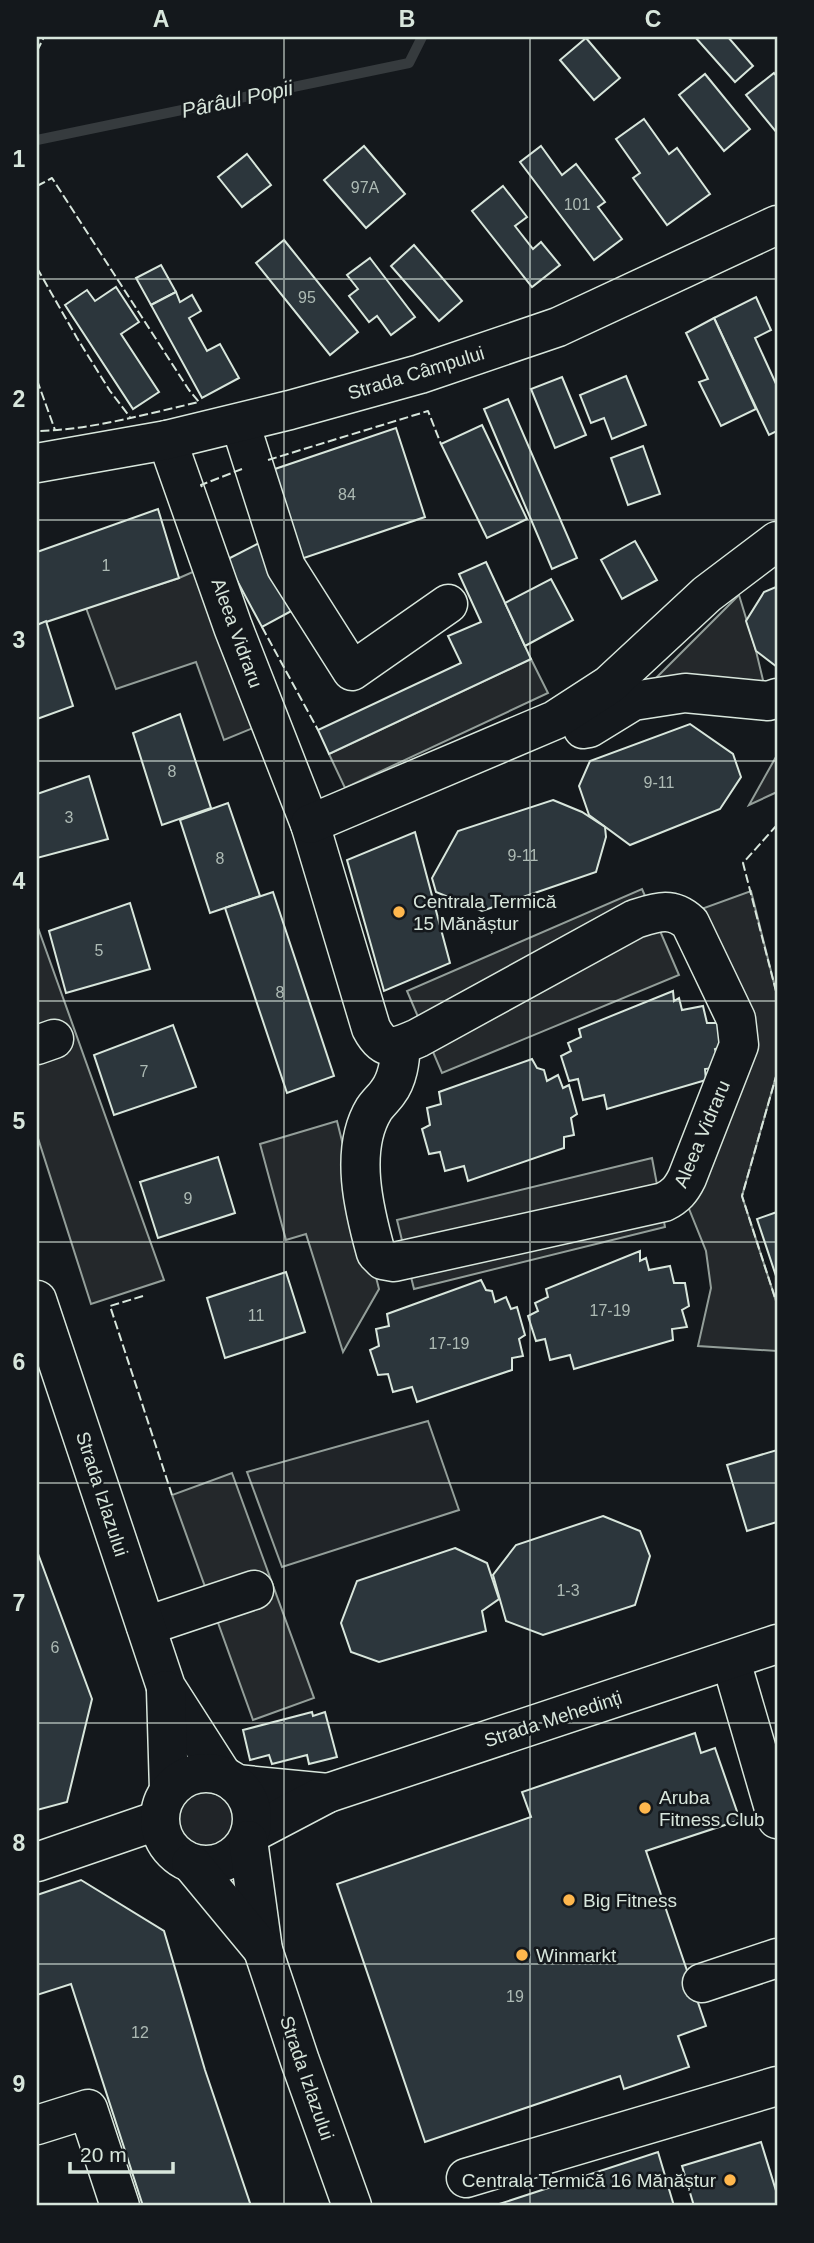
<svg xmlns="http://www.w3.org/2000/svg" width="814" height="2243" font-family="Helvetica,sans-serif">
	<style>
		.green { fill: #202428; stroke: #939e99; stroke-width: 2 }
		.parking { fill: #24282b; stroke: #939e99; stroke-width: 2 }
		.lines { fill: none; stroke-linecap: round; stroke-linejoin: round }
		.stream { stroke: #363b3e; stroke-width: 10 }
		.building { fill: #2c363c; stroke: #d8e6dc; stroke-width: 2 }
		.minor-casing { stroke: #d8e6dc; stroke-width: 41 }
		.major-casing { stroke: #d8e6dc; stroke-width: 41 }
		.minor { stroke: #14181c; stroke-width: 38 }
		.major { stroke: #14181c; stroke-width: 38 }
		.fence { stroke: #d8e6dc; stroke-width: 2; stroke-dasharray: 9 3.5; stroke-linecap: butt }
		.grid { fill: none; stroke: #d8e6dc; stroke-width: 2; stroke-opacity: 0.55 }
		.poi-dot { fill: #ffb74d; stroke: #14181c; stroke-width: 2.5 }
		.labels { text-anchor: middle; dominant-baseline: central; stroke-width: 5; stroke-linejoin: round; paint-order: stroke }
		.number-label { font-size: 16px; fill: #adbab4 }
		.street-label { font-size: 19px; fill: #d8e6dc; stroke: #14181c }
		.poi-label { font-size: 19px; fill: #d8e6dc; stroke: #14181c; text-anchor: start }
		.water-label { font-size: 21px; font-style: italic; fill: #d8e6dc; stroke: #14181c }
		.neatline { fill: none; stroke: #d8e6dc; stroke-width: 2.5 }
		.grid-label { font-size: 23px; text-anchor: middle; font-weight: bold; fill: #d8e6dc }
	</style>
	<rect width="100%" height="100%" fill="#14181c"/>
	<g class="green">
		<path d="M428,1421L459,1510L282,1567L247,1472Z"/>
		<path d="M203,1780C266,1789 244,1868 195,1856C186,1854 179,1849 173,1841C170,1837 168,1832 167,1827C166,1820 177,1792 182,1787C188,1783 195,1782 203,1780Z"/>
	</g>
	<g class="parking">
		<path d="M211,564L270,721L224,740L196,662L116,689L86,608L179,578Z"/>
		<path d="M739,595L756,651L768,701H633Z"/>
		<path d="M531,659L548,693L345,788L329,754Z"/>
		<path d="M777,755V792L749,805Z"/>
		<path d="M642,889L679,975L442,1073L407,991Z"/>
		<path d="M751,891L777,995V1073L742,1196L777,1304V1351L698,1346L711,1288L706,1251L681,1189L739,1045L682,916Z"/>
		<path d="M37,925L164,1280L91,1304L37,1135Z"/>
		<path d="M337,1121L379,1289L343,1352L306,1234L286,1240L260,1144Z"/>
		<path d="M652,1158L665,1227L414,1289L397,1220Z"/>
		<path d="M232,1473L314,1698L253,1720L172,1495Z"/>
	</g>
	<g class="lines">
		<path class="stream" d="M37,140L409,63L422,37"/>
	</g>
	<g class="building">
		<path d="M695,37H728L753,66L735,82Z"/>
		<path d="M586,38L620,78L594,100L560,60Z"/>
		<path d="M774,73L777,77V133L746,95Z"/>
		<path d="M705,74L750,129L724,151L679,95Z"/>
		<path d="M644,119L669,154L677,148L710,194L667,225L633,178L640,173L616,139Z"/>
		<path d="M364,146L405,194L366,228L324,180Z"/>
		<path d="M541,146L562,175L576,164L605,202L598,207L622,239L594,260L520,162Z"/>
		<path d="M247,154L271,185L242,207L218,177Z"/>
		<path d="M503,186L527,217L515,226L533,249L541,242L560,265L532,287L472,211Z"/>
		<path d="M284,240L358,332L330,355L256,263Z"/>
		<path d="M414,245L462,301L439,321L391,266Z"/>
		<path d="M370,258L415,317L391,335L377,316L369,322L349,296L358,289L347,275Z"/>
		<path d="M161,265L176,292L151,305L136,278Z"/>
		<path d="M116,287L139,322L121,334L159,392L133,409L65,305L87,290L95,301Z"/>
		<path d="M176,292L180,302L192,295L201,311L189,318L207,351L220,344L239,378L202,398L151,305Z"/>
		<path d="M756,297L771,330L755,338L777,386V431L769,435L714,318Z"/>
		<path d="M714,318L756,409L721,426L699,382L708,379L686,333Z"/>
		<path d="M626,376L646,425L612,439L604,418L591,423L580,395Z"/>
		<path d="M562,377L586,435L555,448L531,389Z"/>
		<path d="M508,399L577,558L552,569L484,409Z"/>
		<path d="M482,425L527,519L487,538L441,444Z"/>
		<path d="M396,428L425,517L298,560L269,471Z"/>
		<path d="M643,446L660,494L628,505L611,458Z"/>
		<path d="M158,509L179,578L37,625V552Z"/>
		<path d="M635,541L657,580L622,599L601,560Z"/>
		<path d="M259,543L295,609L262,627L226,560Z"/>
		<path d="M486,562L531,659L329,754L318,730L461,663L448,636L481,622L459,574Z"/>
		<path d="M551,579L573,620L525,646L505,603Z"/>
		<path d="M776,587H777V667L756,651L746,621L764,592Z"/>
		<path d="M46,621L73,706L37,719V625Z"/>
		<path d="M180,714L211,808L162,825L133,733Z"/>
		<path d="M690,724L733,754L741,777L720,809L630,845L589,815L579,786L590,761Z"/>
		<path d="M89,776L108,839L37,858V794Z"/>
		<path d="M553,800L582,812L605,827L606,837L596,872L482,911L436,892L432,878L458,831Z"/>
		<path d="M228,803L260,896L210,913L180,820Z"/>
		<path d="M415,832L450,963L384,991L347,860Z"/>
		<path d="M273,892L334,1076L287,1093L225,908Z"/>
		<path d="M130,903L150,969L66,993L49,931Z"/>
		<path d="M673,991L674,1001L679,998L682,1010L703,1006L707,1023H718L723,1046L715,1049L720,1067L705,1069L706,1080L607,1109L604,1095L583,1100L578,1079L569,1081L561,1056L571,1051L568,1043L581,1037L579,1029Z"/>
		<path d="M173,1025L196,1087L114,1115L94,1055Z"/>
		<path d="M532,1059L537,1068L544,1070L547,1081L558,1075L563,1088L569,1085L577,1114L571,1118L574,1135L564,1137V1148L468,1181L464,1166L445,1171L440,1152L429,1154L422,1129L430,1125L427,1108L441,1104L439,1092Z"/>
		<path d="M218,1157L235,1213L158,1238L140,1182Z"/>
		<path d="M777,1212V1279L757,1219Z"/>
		<path d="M640,1251V1261L646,1258L649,1270L670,1266L674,1283H685L689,1306L682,1310L687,1327L672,1329L673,1340L574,1369L570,1355L550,1360L545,1339L536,1341L528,1316L538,1311L535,1303L548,1297L546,1289Z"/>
		<path d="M286,1272L305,1332L225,1358L207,1298Z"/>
		<path d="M481,1280L486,1290L492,1291L495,1302L506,1297L511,1309L517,1307L525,1335L519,1339L523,1356L512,1358V1370L417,1402L412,1387L393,1392L388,1374L378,1375L370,1350L379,1346L376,1329L389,1326L387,1314Z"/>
		<path d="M777,1450V1522L747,1531L727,1465Z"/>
		<path d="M603,1516L640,1531L650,1556L635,1605L543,1635L506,1621L493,1575L516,1545Z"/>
		<path d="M455,1548L487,1563L499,1599L482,1611L486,1631L379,1662L351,1652L341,1623L357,1581Z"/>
		<path d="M37,1551L92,1699L67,1802L37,1810Z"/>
		<path d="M312,1712L313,1716L325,1712L337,1757L309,1764L307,1755L272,1764L269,1755L250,1760L243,1730Z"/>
		<path d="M695,1733L701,1753L715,1748L740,1820L646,1851L706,2026L678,2036L689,2067L624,2089L620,2076L425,2142L337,1884L531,1817L522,1792Z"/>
		<path d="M81,1880L164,1931L205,2070L251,2206H143L71,1984L37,1995V1895Z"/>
		<path d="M761,2142L777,2194V2206H694L682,2166Z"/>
		<path d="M658,2152L674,2206H493Z"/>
	</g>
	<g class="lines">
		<defs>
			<g id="minor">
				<path d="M240,423L286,567L352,671L448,604"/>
				<path d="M167,440L233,627L310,824L371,1028C384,1053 395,1048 418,1038L635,919C657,912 672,906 690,923L736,1019L739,1045L687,1178C681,1190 676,1196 664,1202L394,1262L383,1260L376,1253C364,1210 349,1150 374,1109C378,1103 384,1098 388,1092C398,1079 400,1061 401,1045"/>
				<path d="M37,463L167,440L290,410L420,374L558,327L777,225"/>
				<path d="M583,729L589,728L633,701L685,693L768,701L777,698"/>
				<path d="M310,824L555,720L609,685L707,594L777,541"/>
				<path d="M37,1045L54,1039"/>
				<path d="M146,1626L254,1590"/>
				<path d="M731,1661L777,1819"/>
				<path d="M236,1784L328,1793"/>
				<path d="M250,1834L328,1793L777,1644"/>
				<path d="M37,1862L159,1820"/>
				<path d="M702,1983L777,1958"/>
				<path d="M37,2125L88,2109L120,2206"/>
				<path d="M466,2178L777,2086"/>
			</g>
			<g id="major">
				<path d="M37,1300L166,1687L223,1776"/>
				<path d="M166,1690L169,1790"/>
				<circle cx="206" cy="1819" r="46"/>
				<path d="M248,1840L263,1950L300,2061L352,2206"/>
				<path d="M191,1863L263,1950"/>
			</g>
		</defs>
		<use href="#minor" class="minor-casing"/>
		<use href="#major" class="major-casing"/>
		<use href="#minor" class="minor"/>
		<use href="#major" class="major"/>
		<g class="fence">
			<path d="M37,51L44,37"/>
			<path d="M37,186L52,178L189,390L199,402C146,414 91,430 37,431"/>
			<path d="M37,268L77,338L110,391L130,417"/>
			<path d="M37,380L55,430"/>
			<path d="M268,460L428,411L441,444"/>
			<path d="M202,487L201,485L242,469"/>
			<path d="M262,627L318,730"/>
			<path d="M777,825L743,863L777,995"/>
			<path d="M777,1073L742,1196L777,1304"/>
			<path d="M143,1296L110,1306L172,1495"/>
		</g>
	</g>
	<path class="grid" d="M284,37V2206M530,37V2206M37,279H777M37,520H777M37,761H777M37,1001H777M37,1242H777M37,1483H777M37,1723H777M37,1964H777"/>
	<g class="poi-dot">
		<circle cx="399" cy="912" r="7"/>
		<circle cx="645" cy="1808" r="7"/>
		<circle cx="569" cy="1900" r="7"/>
		<circle cx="522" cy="1955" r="7"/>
		<circle cx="730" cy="2180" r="7"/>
	</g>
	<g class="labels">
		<g class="number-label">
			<text x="365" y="187">97A</text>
			<text x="577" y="204">101</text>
			<text x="307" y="297">95</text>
			<text x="347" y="494">84</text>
			<text x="106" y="565">1</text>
			<text x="172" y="771">8</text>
			<text x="659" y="782">9-11</text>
			<text x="69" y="817">3</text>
			<text x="523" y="855">9-11</text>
			<text x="220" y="858">8</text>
			<text x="99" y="950">5</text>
			<text x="280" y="992">8</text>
			<text x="144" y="1071">7</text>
			<text x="188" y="1198">9</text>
			<text x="610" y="1310">17-19</text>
			<text x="256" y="1315">11</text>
			<text x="449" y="1343">17-19</text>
			<text x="568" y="1590">1-3</text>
			<text x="55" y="1647">6</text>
			<text x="515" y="1996">19</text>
			<text x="140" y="2032">12</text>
		</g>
		<g class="street-label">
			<text transform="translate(416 373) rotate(-17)">Strada Câmpului</text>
			<text transform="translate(237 633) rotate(70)">Aleea Vidraru</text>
			<text transform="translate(702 1134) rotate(-67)">Aleea Vidraru</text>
			<text transform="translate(102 1494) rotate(72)">Strada Izlazului</text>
			<text transform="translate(553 1719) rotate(-18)">Strada Mehedinți</text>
			<text transform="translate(307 2078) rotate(71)">Strada Izlazului</text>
		</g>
		<g class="poi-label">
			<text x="413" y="901">Centrala Termică<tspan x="413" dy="22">15 Mănăștur</tspan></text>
			<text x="659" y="1797">Aruba<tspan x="659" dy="22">Fitness Club</tspan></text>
			<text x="583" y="1900">Big Fitness</text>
			<text x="536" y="1955">Winmarkt</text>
			<text x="716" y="2180" text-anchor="end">Centrala Termică 16 Mănăștur</text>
		</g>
		<g class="water-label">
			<text transform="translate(237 99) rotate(-12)">Pârâul Popii</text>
		</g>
	</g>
	<rect width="814" height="2243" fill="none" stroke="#14181c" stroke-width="77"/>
	<path d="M70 2162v10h103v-10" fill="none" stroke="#d8e6dc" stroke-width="3.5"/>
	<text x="80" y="2162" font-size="21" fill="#d8e6dc" stroke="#14181c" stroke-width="5" paint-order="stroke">20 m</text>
	<rect x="38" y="38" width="738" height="2166" class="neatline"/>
	<g class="grid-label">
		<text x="161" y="27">A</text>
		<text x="407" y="27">B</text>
		<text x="653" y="27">C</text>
		<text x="19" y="167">1</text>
		<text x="19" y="407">2</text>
		<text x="19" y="648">3</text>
		<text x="19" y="889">4</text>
		<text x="19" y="1129">5</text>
		<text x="19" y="1370">6</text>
		<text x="19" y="1611">7</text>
		<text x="19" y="1851">8</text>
		<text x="19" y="2092">9</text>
	</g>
</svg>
